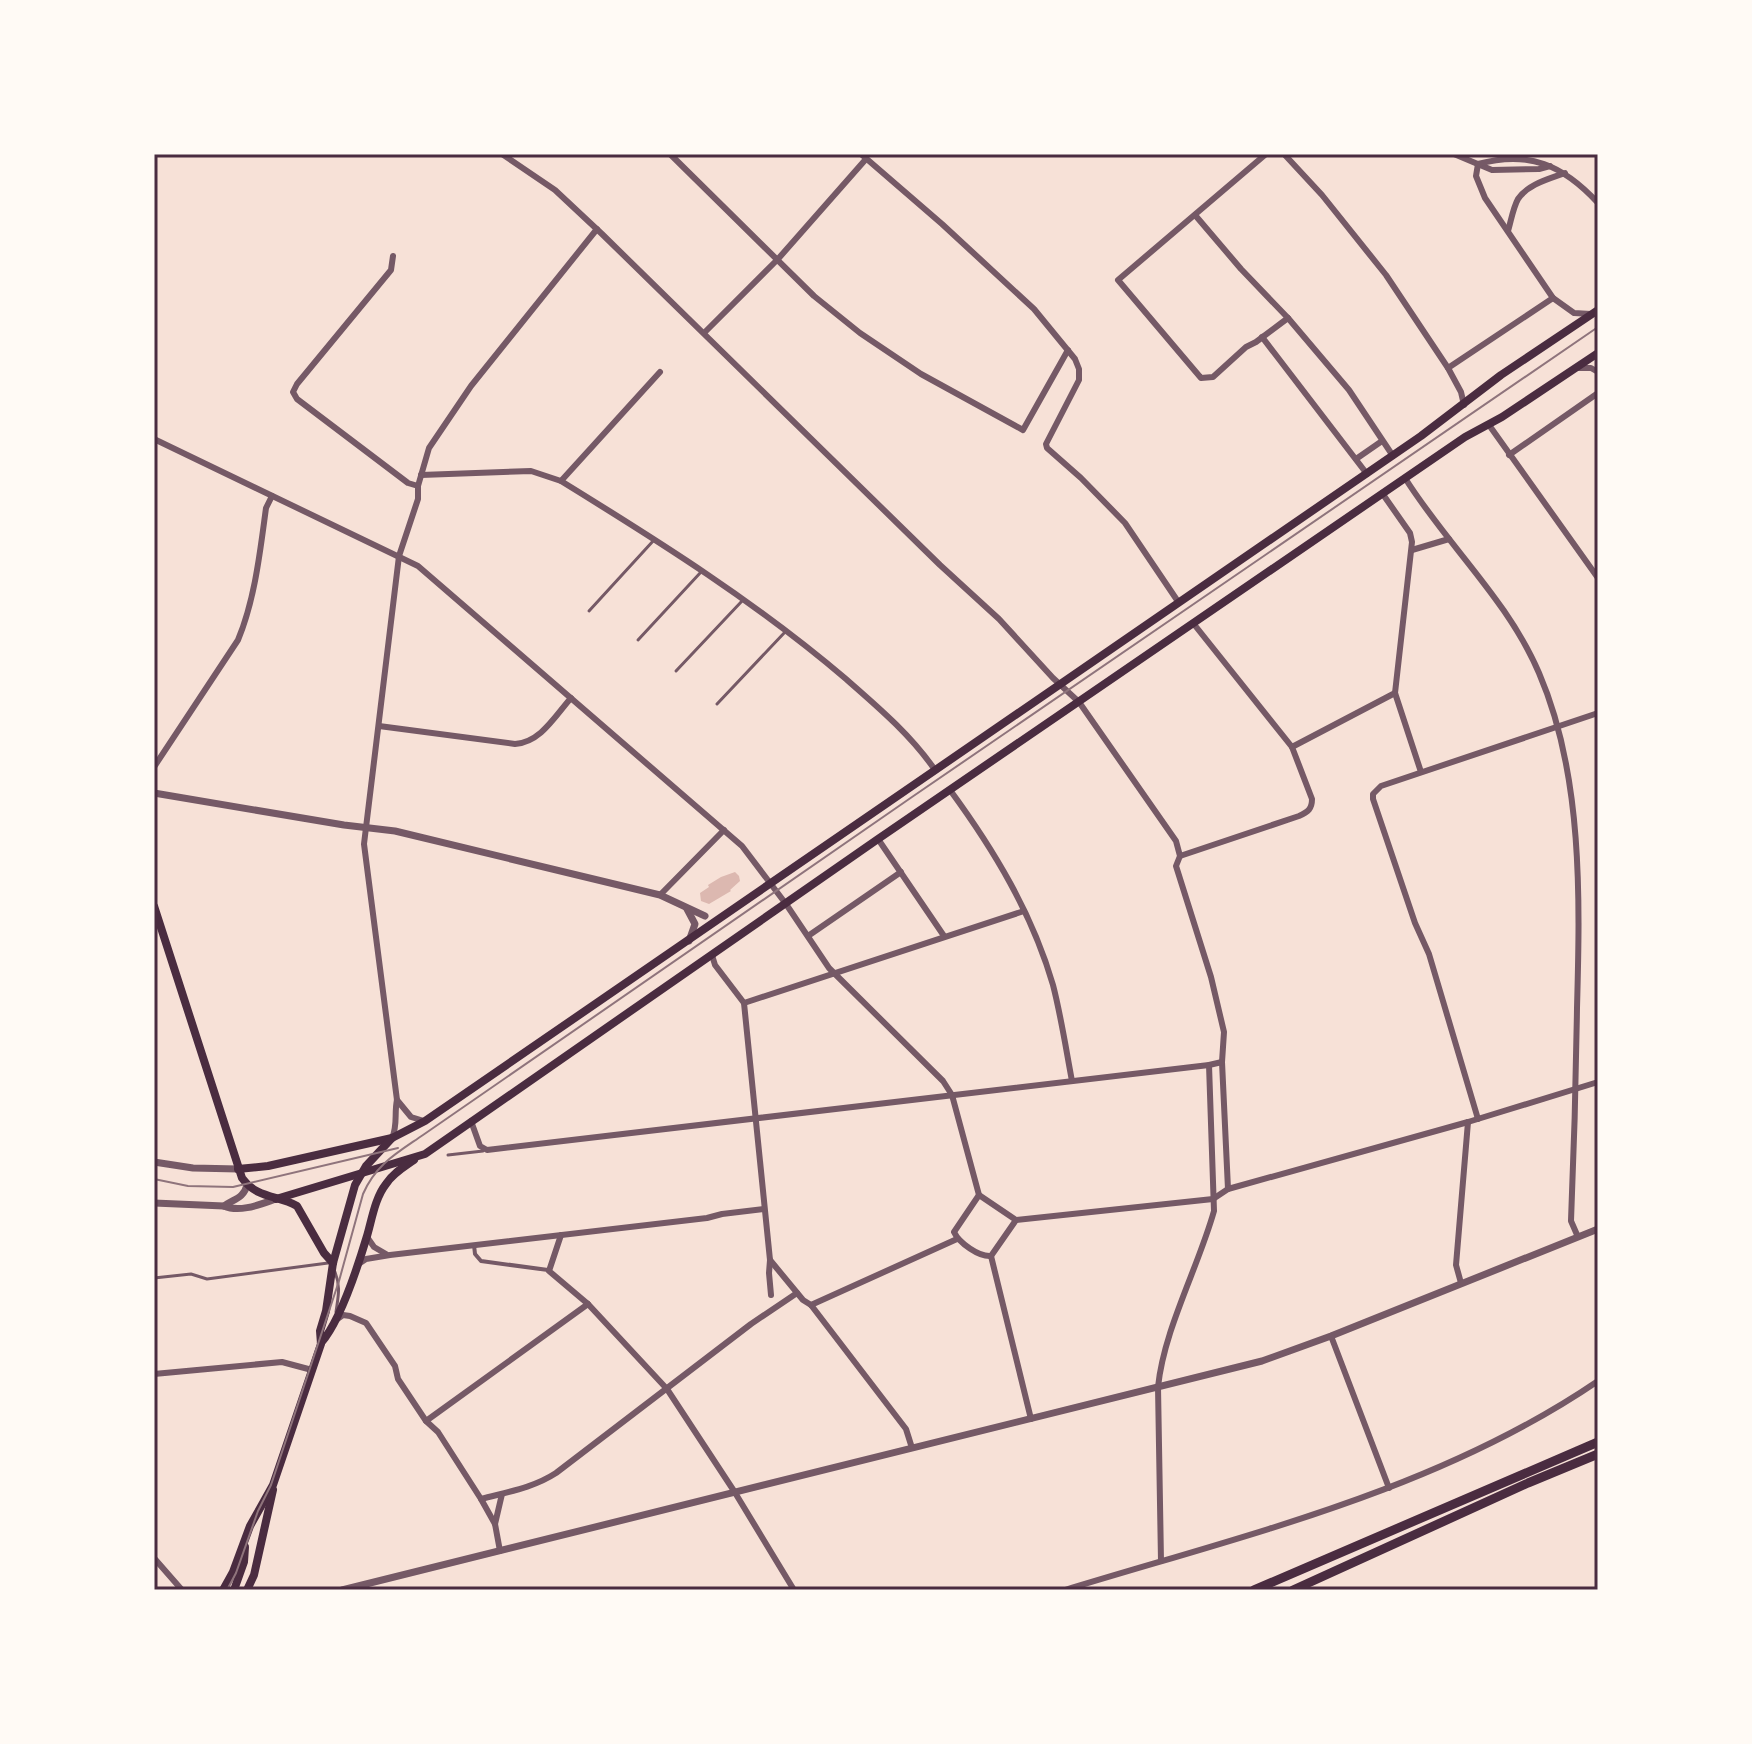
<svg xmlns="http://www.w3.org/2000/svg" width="1752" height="1744" font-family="Raleway,sans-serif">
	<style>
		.water { fill: #dcb8b0 }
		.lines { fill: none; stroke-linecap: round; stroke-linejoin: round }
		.service { stroke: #755966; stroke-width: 3 }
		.pedestrian { stroke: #755966; stroke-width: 4 }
		.minor { stroke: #755966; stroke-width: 6 }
		.tertiary { stroke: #755966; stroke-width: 7 }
		.secondary { stroke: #4a2c40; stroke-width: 8 }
		.trunk { stroke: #4a2c40; stroke-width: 9 }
		.tram { stroke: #8f747c; stroke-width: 2 }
		.neatline { fill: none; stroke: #4a2c40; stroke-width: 3 }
	</style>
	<rect width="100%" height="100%" fill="#f7e1d7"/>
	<path class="water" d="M735,872L739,876L740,881L730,890L731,891L709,904L701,901L700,893L709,887L708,885L721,877Z"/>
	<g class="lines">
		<g class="service">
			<path d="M589,611L654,540"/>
			<path d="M638,640L701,572"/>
			<path d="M676,671L742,601"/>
			<path d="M717,704L786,631"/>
			<path d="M448,1155L483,1151"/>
			<path d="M335,1272C341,1287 338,1297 336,1312"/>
			<path d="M154,1278L191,1274L207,1279L328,1263"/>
		</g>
		<path class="pedestrian" d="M474,1245L475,1254L481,1261L548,1270"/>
		<g class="minor">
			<path d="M502,154L555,190L602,234L940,565L999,619L1053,678L1079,702L1176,841L1180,856L1176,866L1211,977L1224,1032L1222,1062L1228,1189"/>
			<path d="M670,154L814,296L860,333L921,374L1023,430L1068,350"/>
			<path d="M861,154L942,224L1034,309L1075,359L1079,369V380L1046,444L1047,448L1081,478L1125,523L1179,603"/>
			<path d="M1266,154L1118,280L1201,378L1213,377L1246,347L1256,342L1288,318"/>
			<path d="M1284,154L1322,195L1386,275L1448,368L1461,392L1464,405"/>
			<path d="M1454,154L1492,170L1539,169L1550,166"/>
			<path d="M1478,164L1476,176L1485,198L1553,298L1574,313L1591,314"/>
			<path d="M1478,164C1529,150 1563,165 1598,203"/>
			<path d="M1195,215L1241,269L1288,318L1349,390L1393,456"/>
			<path d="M1508,231C1511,221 1513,208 1518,199C1528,184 1549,179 1565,173"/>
			<path d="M393,256L391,270L297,384L293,392L297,399L408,483L418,486"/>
			<path d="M705,332L778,259L866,159"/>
			<path d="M1262,337L1367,474"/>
			<path d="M1448,368L1553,298"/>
			<path d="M1579,368H1591L1598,372"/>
			<path d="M1489,425L1598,578"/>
			<path d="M154,439L418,566L742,846L786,904L829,968L943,1081L952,1095L979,1195"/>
			<path d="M1509,455L1598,393"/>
			<path d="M1356,459L1382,441"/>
			<path d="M421,475L531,471L561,481L660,372"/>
			<path d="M1405,478C1447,545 1508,600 1539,673C1583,775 1580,899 1577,1008C1576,1079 1574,1150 1571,1221L1578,1237"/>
			<path d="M561,481C660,542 757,603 846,679C878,707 911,735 935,770"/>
			<path d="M1382,493L1410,533L1412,542L1395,693L1421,772"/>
			<path d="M1412,550L1449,539"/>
			<path d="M379,726L515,744C541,742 555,716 571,698"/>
			<path d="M1292,747L1395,693"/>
			<path d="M154,767L238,640C255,599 260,552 266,508L272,496"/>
			<path d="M950,790C994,850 1032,913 1053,985C1061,1016 1066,1049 1072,1081"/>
			<path d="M878,839L944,936"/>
			<path d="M1180,856L1299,816C1308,812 1312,809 1312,799L1292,747L1193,623"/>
			<path d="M660,895L724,830"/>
			<path d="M808,936L901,872"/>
			<path d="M712,955L715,965L744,1003L770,1260L803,1300L811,1305L906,1429L912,1448"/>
			<path d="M744,1003L1024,911"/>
			<path d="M397,1100L411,1117L424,1121"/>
			<path d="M1478,1119L1429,954L1415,923L1373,799V794L1381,786L1598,713"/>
			<path d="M471,1121L480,1146L487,1150L1209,1065L1222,1062"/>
			<path d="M392,1138C398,1125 394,1113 397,1100L364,844L399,556L418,499V486L429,448L471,386L597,229"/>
			<path d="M979,1195L1016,1220L991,1256C979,1257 959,1243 954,1232Z"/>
			<path d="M1016,1220L1213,1199L1228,1189L1468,1122L1598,1082"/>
			<path d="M561,1235L549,1271L588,1304L667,1389L734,1491L794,1590"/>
			<path d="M367,1237L374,1247L386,1254"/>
			<path d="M991,1256L1031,1419"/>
			<path d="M770,1260L769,1273L771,1295"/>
			<path d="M360,1263L366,1259L390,1255L707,1218L722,1214L764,1209"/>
			<path d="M1461,1283L1456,1265L1468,1122"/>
			<path d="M811,1305L957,1239"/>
			<path d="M336,1320L343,1315L350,1316L366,1323L395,1366L398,1379L426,1421L438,1432L481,1499L495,1524L500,1551"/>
			<path d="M1331,1336L1389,1488"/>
			<path d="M154,1374L282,1362L312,1370"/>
			<path d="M426,1421L588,1304"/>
			<path d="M481,1499C507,1492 533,1488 556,1473L751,1324L797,1293"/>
			<path d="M495,1524L502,1494"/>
			<path d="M154,1558L182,1590"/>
			<path d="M1161,1561L1158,1387C1164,1329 1198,1268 1214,1211L1209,1065"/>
			<path d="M1065,1590C1248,1534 1438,1490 1598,1381"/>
		</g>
		<g class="tertiary">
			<path d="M154,793L344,825L395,831L660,895L705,916"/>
			<path d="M687,909L695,924L689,941"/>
			<path d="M154,1162L193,1168L238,1169"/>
			<path d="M154,1203L224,1206C240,1213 261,1204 276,1199"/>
			<path d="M224,1206C234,1199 244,1198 247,1185"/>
			<path d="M342,1590L1262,1361L1331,1336L1598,1229"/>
		</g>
		<g class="secondary">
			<path d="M154,906L242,1178C257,1199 278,1195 297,1206L324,1253L333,1263"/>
			<path d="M238,1169L268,1166L392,1138L425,1121L1421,436L1501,375L1598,310"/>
			<path d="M276,1199L425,1154L878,839L1465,437L1502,417L1598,353"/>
			<path d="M321,1343C341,1320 358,1266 367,1236C372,1219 375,1198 386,1184C393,1173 404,1167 414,1160"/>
			<path d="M223,1590L233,1572L250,1526L273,1485L321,1344L320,1331L326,1311L333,1263L355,1185L366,1166L392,1138"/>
			<path d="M234,1590L244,1562L245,1547"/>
			<path d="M247,1590L254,1575L273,1490"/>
		</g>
		<g class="trunk">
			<path d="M1254,1590L1598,1442"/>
			<path d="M1293,1590L1528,1483L1598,1454"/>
		</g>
		<g class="tram">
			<path d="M154,1179L188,1186L233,1187L398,1148"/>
			<path d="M227,1590L236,1573L258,1511L271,1485L339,1281L363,1194C376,1164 397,1153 423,1135L912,797L1598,327"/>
		</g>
	</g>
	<rect width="1752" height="1744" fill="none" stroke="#fffaf5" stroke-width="312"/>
	<rect x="156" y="156" width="1440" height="1432" class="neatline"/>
</svg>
